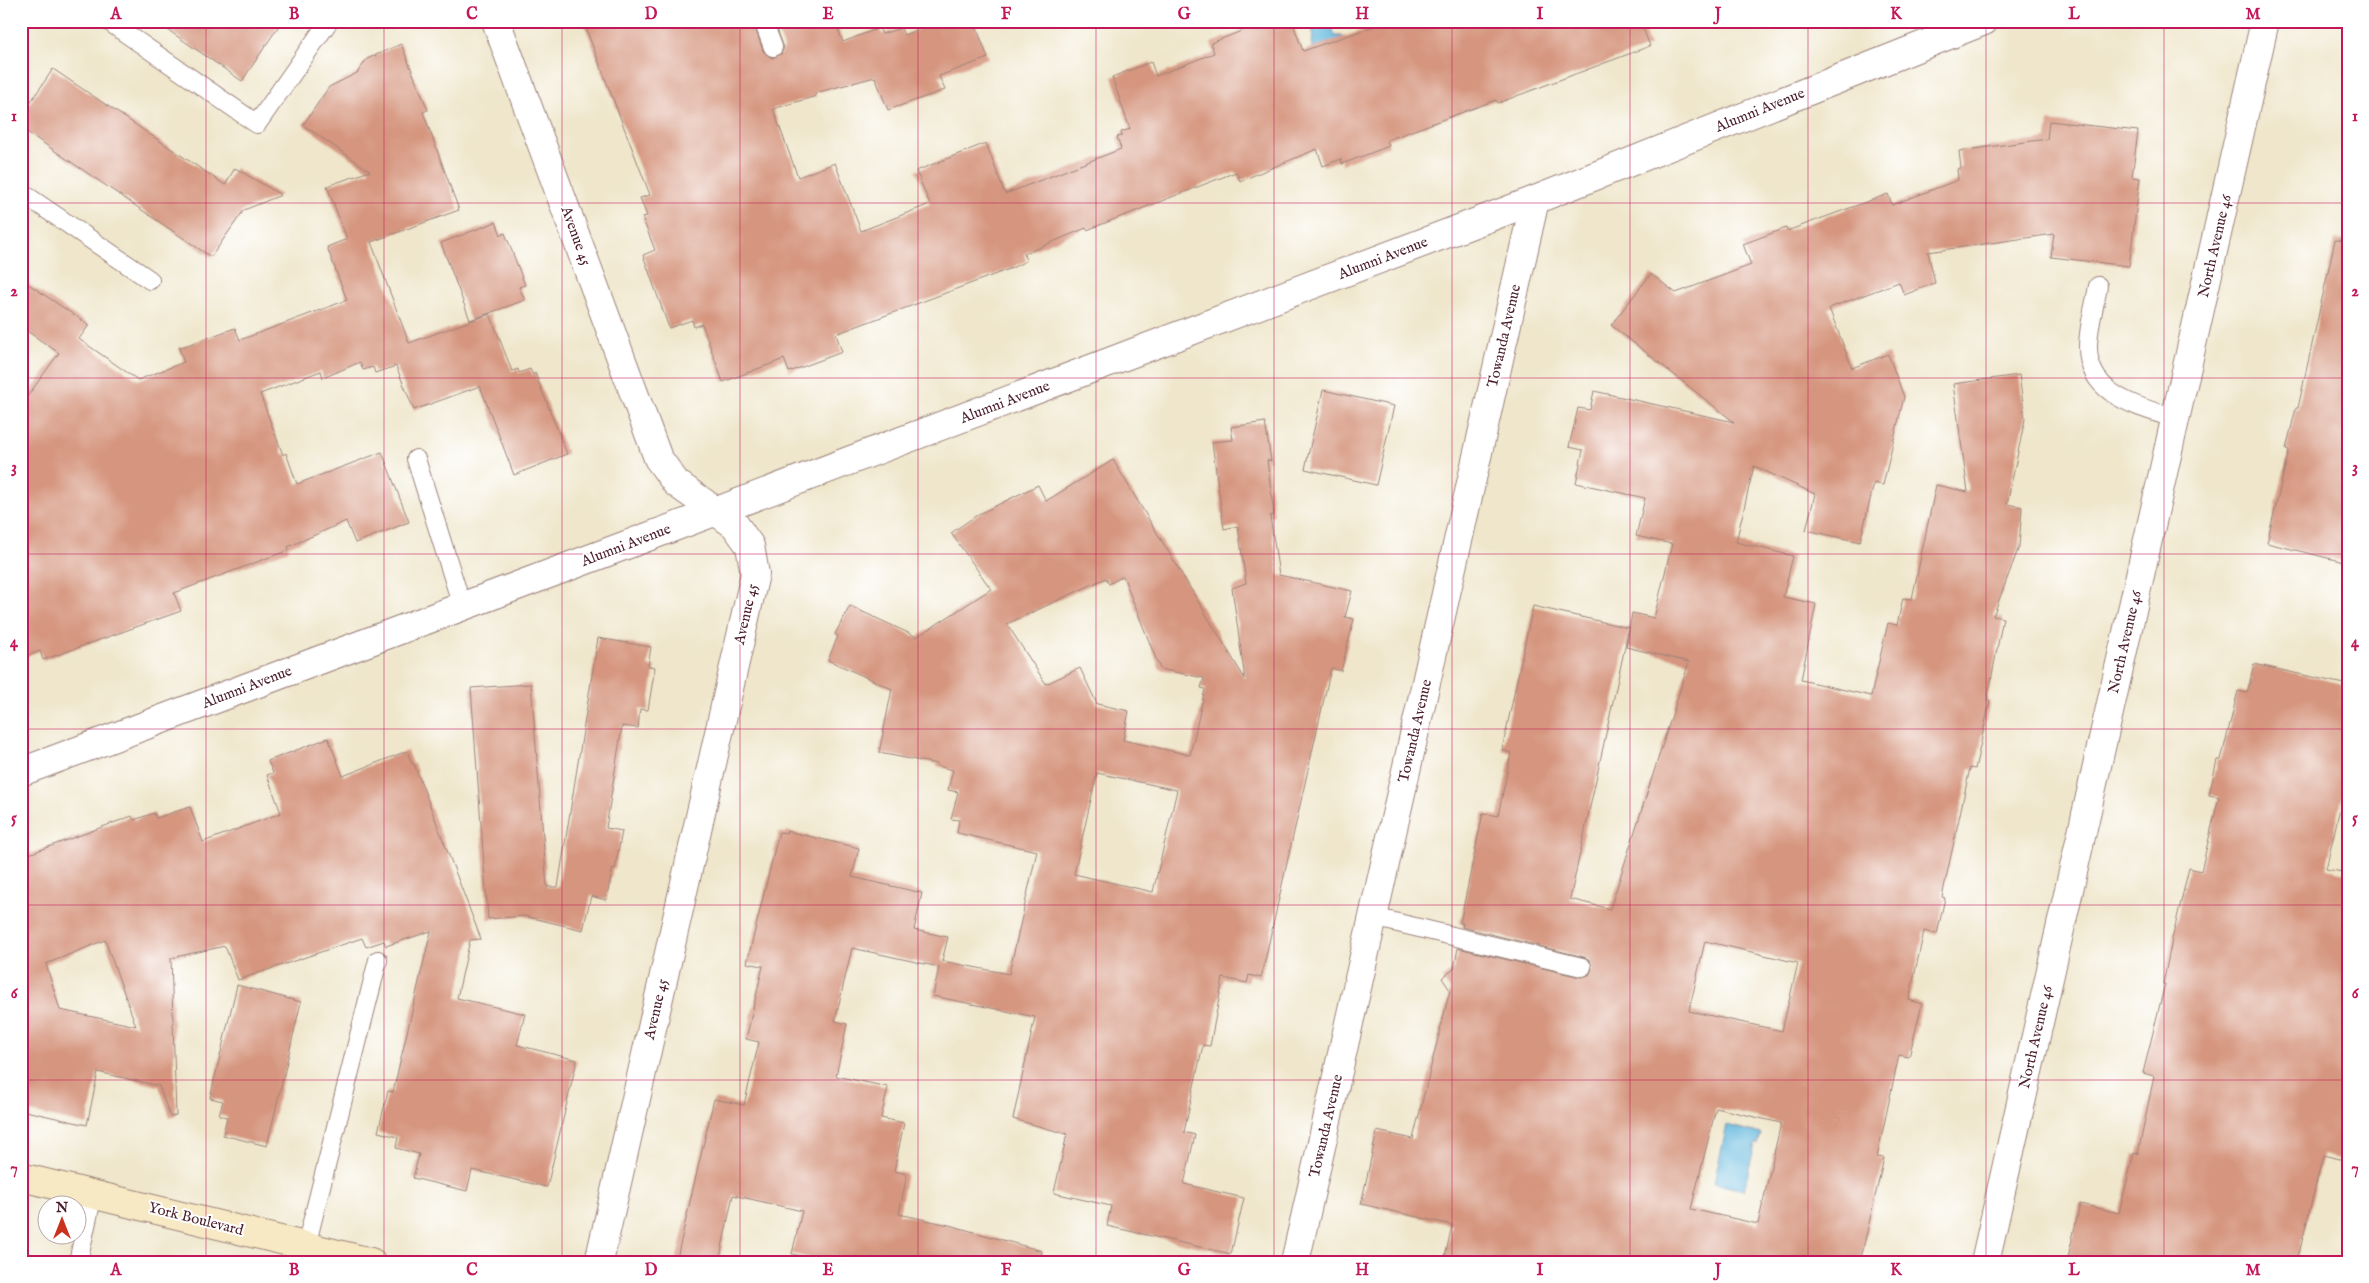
<svg xmlns="http://www.w3.org/2000/svg" width="2369" height="1283" font-family="'IM FELL English',serif">
	<style>
		.water { fill: #60b7dd; stroke: #556b84 }
		.building { fill: #d5957e; fill-rule: evenodd }
		.lines { fill: none; stroke-linecap: round; stroke-linejoin: round }
		.lane-casing { stroke: #9c827b; stroke-width: 20 }
		.street-casing { stroke: #9c827b; stroke-width: 30 }
		.secondary-casing { stroke: #9c827b; stroke-width: 30 }
		.lane { stroke: #fff; stroke-width: 18 }
		.street { stroke: #fff; stroke-width: 28 }
		.secondary { stroke: #f7e9c3; stroke-width: 28 }
		.grid { fill: none; stroke: #c2185b; stroke-width: 1; stroke-opacity: 0.55 }
		.labels { text-anchor: middle; dominant-baseline: central; stroke-width: 4; stroke-linejoin: round; paint-order: stroke }
		.street-label { font-size: 15px; fill: #4a1f2b; stroke: #fff }
		.neatline { fill: none; stroke: #c2185b; stroke-width: 2 }
		.grid-label { font-size: 16px; text-anchor: middle; font-weight: bold; fill: #c2185b }
	</style>
	<rect width="100%" height="100%" fill="#fff"/>
	<filter id="ink" filterUnits="userSpaceOnUse"><feTurbulence type="fractalNoise" baseFrequency=".02" numOctaves="2"/><feDisplacementMap in="SourceGraphic" scale="10" xChannelSelector="R" yChannelSelector="G"/><feConvolveMatrix kernelMatrix="1 2 1 2 8 2 1 2 1" color-interpolation-filters="sRGB"/></filter>
	<filter id="wash" filterUnits="userSpaceOnUse"><feTurbulence type="fractalNoise" baseFrequency=".0096" numOctaves="4" result="noise"/><feDisplacementMap in="SourceGraphic" scale="20" xChannelSelector="R" yChannelSelector="G"/><feGaussianBlur stdDeviation="1.12" result="paint"/><feColorMatrix in="noise" values="0 0 0 0 0 0 0 0 0 0 0 0 0 0 0 0 0 1.4 0 .05"/><feComposite in="paint" operator="in"/></filter>
	<g filter="url(#wash)">
		<rect width="100%" height="100%" fill="#efe6cb"/>
		<g class="water">
			<path d="M1311,21H1329L1335,36H1342L1345,39L1312,48L1313,26Z"/>
			<path d="M1727,1125L1761,1134L1758,1144H1755L1744,1190L1714,1183Z"/>
		</g>
		<g id="blocks">
			<g class="building">
				<path d="M155,21H282L242,81Z"/>
				<path d="M583,21H753L763,51L772,58L781,54L784,48L774,21H835L843,42L879,28L882,34L901,28L904,35L939,21H974L988,58L939,76L945,90L888,110L875,77L815,93L816,96L773,109L798,177L835,163L861,231L930,204L916,171L986,143L1005,194L1121,149L1117,137L1122,136L1121,132L1130,129L1112,77L1151,62L1156,76L1214,53L1211,43L1267,21H1292L1303,51L1389,21H1640L1650,46L1498,103L1496,100L1387,140L1389,146L1342,164L1341,159L1323,166L1317,149L1240,181L1236,172L1087,230L1086,228L1024,254L1026,261L1012,268L836,334L842,352L789,372L784,359L723,382L702,324L694,327L692,320L669,328L643,255L655,250L642,217L647,216L640,198L650,195Z"/>
				<path d="M401,44L428,110L423,112L459,210L371,242L409,343L490,314L512,371L518,369L519,373L530,369L533,375L535,373L567,454L514,475L480,386L414,410L396,366L375,373L373,367L363,370L360,362L323,378L321,371L260,394L283,455L286,453L297,484L382,452L409,522L355,543L346,521L288,547L289,550L174,593L181,611L43,660L40,651L21,658V405L59,353L21,327V279L89,325L79,339L138,380L184,362L179,348L235,328L240,340L347,300L327,247L347,239L327,186L370,171L303,125L329,87L357,73L367,59Z"/>
				<path d="M53,69L225,185L235,168L281,195L244,210L211,257L21,128V116Z"/>
				<path d="M2049,121L2138,131L2132,177L2140,178L2129,266L2051,257L2054,234L1928,252L1935,283L1904,295L1899,282L1829,308L1852,368L1888,354L1904,397L1883,485L1874,483L1860,542L1806,530L1815,494L1754,466L1736,542L1793,556L1783,597L1816,604L1801,680L1871,696L1888,623L1897,625L1903,598L1912,599L1936,485L1968,492L1953,384L2019,375L2025,419L2007,504L2022,507L2019,547L1993,616L2003,618L1987,701H1990L1975,769L1970,768L1942,897L1945,898L1937,934L1924,931L1909,1000L1922,1004L1909,1057L1899,1055L1877,1157L1884,1158L1860,1262H1444L1452,1225L1361,1204L1377,1131L1413,1139L1450,990L1442,978L1454,969L1458,948L1580,977L1589,975L1592,969L1590,960L1584,957L1462,927L1463,923H1460L1483,813L1498,816L1511,753L1502,750L1533,606L1629,628L1570,899L1610,909L1689,662L1626,647L1632,613L1654,618L1672,544L1636,536L1645,498L1576,483L1583,450L1569,447L1578,408L1590,410L1594,391L1734,422L1611,325L1651,274L1676,293L1751,265L1743,244L1786,228L1787,231L1888,194L1892,205L1958,180L1957,169L1961,168L1959,151L2047,139ZM1705,941L1798,963L1782,1031L1689,1011ZM1716,1108L1781,1123L1758,1224L1691,1209Z"/>
				<path d="M496,222L501,235L505,233L525,285L519,287L525,300L470,320L441,243Z"/>
				<path d="M2335,240L2348,241V563L2267,543L2289,450L2286,449L2296,408H2298Z"/>
				<path d="M1323,390L1394,406L1376,485L1305,469Z"/>
				<path d="M1265,422L1271,461L1267,460L1274,515L1270,516L1279,575L1352,591L1345,617L1354,619L1341,671L1331,668L1261,978L1249,975L1247,983L1223,978L1210,1046L1203,1045L1184,1132L1195,1135L1184,1184L1244,1198L1231,1254L1107,1226L1111,1206L1054,1193L1067,1134L1013,1119L1035,1017L933,996L939,967L852,948L835,1021L847,1024L836,1076L888,1087L881,1118L904,1123L894,1171L907,1174L899,1214L949,1225L1042,1251L1041,1262H828L792,1254L802,1211L733,1195L719,1262H676L714,1099L744,1105L759,1042L746,1039L763,966L747,963L779,832L786,833L787,831L859,848L852,877L922,893L914,930L948,937L942,961L1009,974L1037,851L957,833L959,820L951,819L958,792L948,790L953,770L937,766V764L879,753L892,689L828,660L838,636L835,634L850,606L917,637L991,589L951,533L977,515L1038,485L1046,501L1113,460L1245,679L1232,588L1246,583L1238,526L1224,529L1212,442L1233,440L1231,427ZM1123,576L1160,669L1204,678L1201,688L1205,689L1190,755L1123,740L1129,711L1097,704L1080,668L1046,684L1007,624L1106,578L1109,584ZM1097,773L1177,790L1153,892L1074,874Z"/>
				<path d="M598,638L651,647L648,666L655,667L648,710L640,709L638,728L622,726L606,828L622,831L615,869L613,868L606,900L591,896L583,930L524,916L488,919L471,688L531,684L547,887H558Z"/>
				<path d="M2254,664L2348,685V773L2326,869L2348,873V1161L2323,1155L2297,1262H2067L2080,1204L2119,1213L2134,1153L2138,1154L2154,1076L2143,1073L2165,984H2163L2173,935L2189,868L2201,871L2219,797L2209,795L2217,760H2221L2238,691L2247,693Z"/>
				<path d="M328,738L343,776L407,751L412,764H414L481,939L470,940L457,998L525,1014L517,1045L577,1060L547,1187L472,1170L467,1191L413,1178L419,1154L396,1148L398,1137L378,1132L388,1091L393,1092L431,931L386,946L384,941L366,947L362,938L238,980L225,946L171,958L176,1115L170,1117L159,1086L98,1072L87,1125L21,1110V857L132,816L134,820L154,813L156,818L190,807L203,842L281,813L267,775L273,773L268,761ZM105,940L136,1026L60,1010L46,964Z"/>
				<path d="M237,985L301,1002L267,1146L223,1135L227,1117L219,1115L223,1101L210,1098Z"/>
			</g>
		</g>
	</g>
	<g filter="url(#ink)">
		<use href="#blocks" fill-opacity="0" stroke="#9c827b" stroke-width="1"/>
		<g class="lines">
			<defs>
				<g id="lane">
					<path d="M108,21L257,124L329,21"/>
					<path d="M763,21L773,47"/>
					<path d="M21,192L150,280"/>
					<path d="M2098,286C2095,305 2088,327 2088,347C2088,396 2138,406 2176,419"/>
					<path d="M416,459L462,606"/>
					<path d="M1373,917L1582,967"/>
					<path d="M306,1246L378,960"/>
					<path d="M78,1262L93,1194"/>
				</g>
				<g id="street">
					<path d="M496,21L658,458L676,483L735,525L750,546L755,574L599,1262"/>
					<path d="M21,772L717,511L1535,200L1984,21"/>
					<path d="M1295,1262L1535,200"/>
					<path d="M1985,1262L2265,21"/>
				</g>
				<path id="secondary" d="M21,1177L371,1262"/>
			</defs>
			<use href="#lane" class="lane-casing"/>
			<use href="#street" class="street-casing"/>
			<use href="#secondary" class="secondary-casing"/>
			<use href="#lane" class="lane"/>
			<use href="#street" class="street"/>
			<use href="#secondary" class="secondary"/>
		</g>
	</g>
	<path class="grid" d="M206,21V1262M384,21V1262M562,21V1262M740,21V1262M918,21V1262M1096,21V1262M1274,21V1262M1452,21V1262M1630,21V1262M1808,21V1262M1986,21V1262M2164,21V1262M21,203H2348M21,378H2348M21,554H2348M21,729H2348M21,905H2348M21,1080H2348"/>
	<g class="labels">
		<g class="street-label">
			<text transform="translate(1760 110) rotate(-22)">Alumni Avenue</text>
			<text transform="translate(576 236) rotate(70)">Avenue 45</text>
			<text transform="translate(2215 246) rotate(-77)">North Avenue 46</text>
			<text transform="translate(1383 258) rotate(-21)">Alumni Avenue</text>
			<text transform="translate(1504 336) rotate(-77)">Towanda Avenue</text>
			<text transform="translate(1005 402) rotate(-21)">Alumni Avenue</text>
			<text transform="translate(626 545) rotate(-21)">Alumni Avenue</text>
			<text transform="translate(746 614) rotate(-77)">Avenue 45</text>
			<text transform="translate(2125 642) rotate(-77)">North Avenue 46</text>
			<text transform="translate(247 687) rotate(-21)">Alumni Avenue</text>
			<text transform="translate(1415 731) rotate(-77)">Towanda Avenue</text>
			<text transform="translate(656 1009) rotate(-77)">Avenue 45</text>
			<text transform="translate(2036 1037) rotate(-77)">North Avenue 46</text>
			<text transform="translate(1326 1126) rotate(-77)">Towanda Avenue</text>
			<text transform="translate(196 1219) rotate(14)">York Boulevard</text>
		</g>
	</g>
	<rect width="2369" height="1283" fill="none" stroke="#fff" stroke-width="55"/>
	<g transform="translate(62 1220)"><circle r="24" fill="#ffffff" stroke="#b7a5aa"/>
	<path d="M0-4L9 19L0 12L-9 19Z" fill="#c8321e"/>
	<text y="-8" font-size="14" font-weight="bold" text-anchor="middle" fill="#4a1f2b">N</text>
	</g>
	<rect x="28" y="28" width="2314" height="1228" class="neatline"/>
	<g class="grid-label">
		<text x="116" y="19">A</text>
		<text x="294" y="19">B</text>
		<text x="472" y="19">C</text>
		<text x="651" y="19">D</text>
		<text x="828" y="19">E</text>
		<text x="1006" y="19">F</text>
		<text x="1184" y="19">G</text>
		<text x="1362" y="19">H</text>
		<text x="1540" y="19">I</text>
		<text x="1718" y="19">J</text>
		<text x="1896" y="19">K</text>
		<text x="2074" y="19">L</text>
		<text x="2253" y="19">M</text>
		<text x="14" y="121">1</text>
		<text x="2355" y="121">1</text>
		<text x="14" y="296">2</text>
		<text x="2355" y="296">2</text>
		<text x="14" y="472">3</text>
		<text x="2355" y="472">3</text>
		<text x="14" y="647">4</text>
		<text x="2355" y="647">4</text>
		<text x="14" y="823">5</text>
		<text x="2355" y="823">5</text>
		<text x="14" y="998">6</text>
		<text x="2355" y="998">6</text>
		<text x="14" y="1173">7</text>
		<text x="2355" y="1173">7</text>
		<text x="116" y="1275">A</text>
		<text x="294" y="1275">B</text>
		<text x="472" y="1275">C</text>
		<text x="651" y="1275">D</text>
		<text x="828" y="1275">E</text>
		<text x="1006" y="1275">F</text>
		<text x="1184" y="1275">G</text>
		<text x="1362" y="1275">H</text>
		<text x="1540" y="1275">I</text>
		<text x="1718" y="1275">J</text>
		<text x="1896" y="1275">K</text>
		<text x="2074" y="1275">L</text>
		<text x="2253" y="1275">M</text>
	</g>
</svg>
